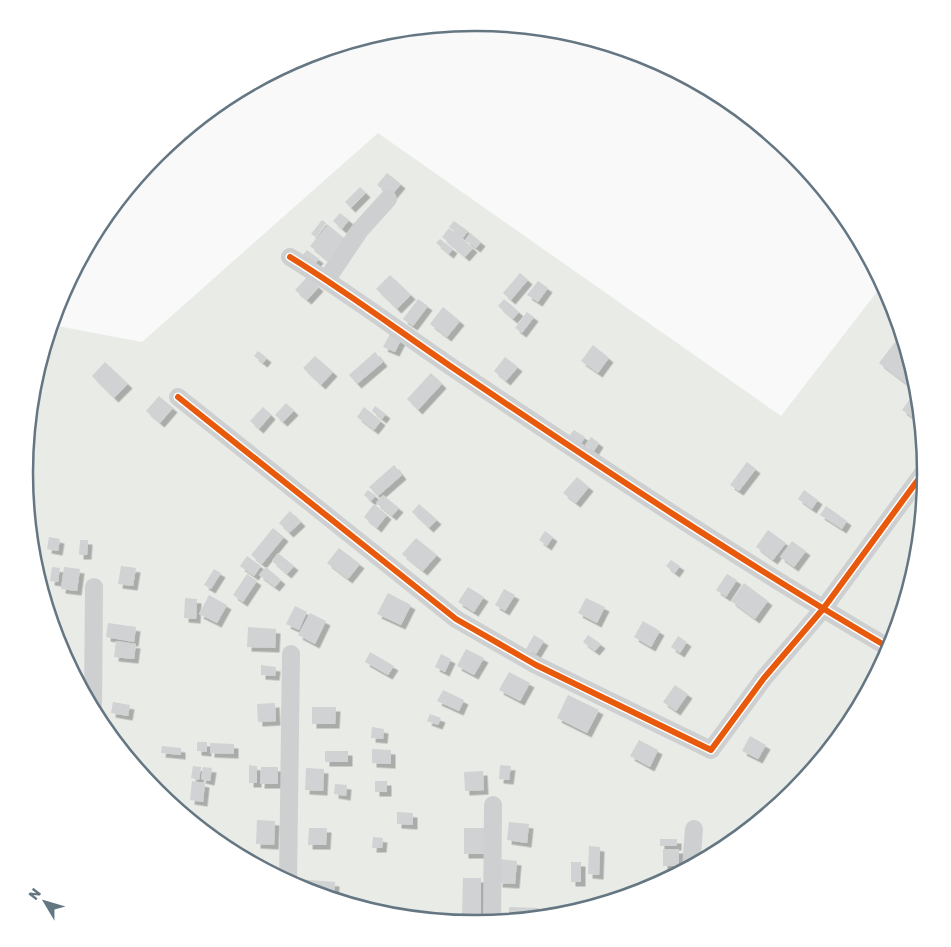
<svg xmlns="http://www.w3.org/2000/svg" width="951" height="947" font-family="Rubik,sans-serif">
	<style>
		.green { fill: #e8ebe6 }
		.building { fill: #d0d2d3; filter: url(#shadow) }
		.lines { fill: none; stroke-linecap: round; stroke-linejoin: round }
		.street { stroke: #cecfd0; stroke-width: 18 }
		.cycleway-casing { stroke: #fff; stroke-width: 9 }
		.cycleway { stroke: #e8590c; stroke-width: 6 }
		.rim { fill: none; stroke: #657683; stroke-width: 2.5 }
	</style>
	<defs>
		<filter id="shadow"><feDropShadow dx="4.5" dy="4.5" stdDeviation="0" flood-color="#0004"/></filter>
	</defs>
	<rect width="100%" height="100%" fill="#f9f9f9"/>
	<path class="green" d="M378,133L781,416L883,284L892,301L918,386L926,474L918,562L892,646L850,724L794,793L726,849L648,890L563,916L475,924L387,916L303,890L225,848L156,792L100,724L59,646L33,561L25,473L33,385L52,325L142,342Z"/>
	<g class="building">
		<path d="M387,173L401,184L391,196L377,185Z"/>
		<path d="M360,187L366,193L351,208L345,202Z"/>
		<path d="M340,213L349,220L342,229L333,221Z"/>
		<path d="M322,220L326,223L316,237L311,234Z"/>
		<path d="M454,221L468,231L463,238L449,227Z"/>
		<path d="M328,225L349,242L331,263L310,246Z"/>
		<path d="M449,228L473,248L465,257L442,237Z"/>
		<path d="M470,233L481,242L476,248L465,240Z"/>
		<path d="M440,239L453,249L449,254L436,243Z"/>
		<path d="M307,250L319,259L313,266L301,257Z"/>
		<path d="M520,273L528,280L511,300L503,293Z"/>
		<path d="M390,275L411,295L397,309L376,289Z"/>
		<path d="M307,277L319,287L307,300L295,290Z"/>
		<path d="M538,281L548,288L538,302L527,295Z"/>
		<path d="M418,299L428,306L413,326L403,319Z"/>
		<path d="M504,299L519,312L513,319L498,306Z"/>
		<path d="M443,307L460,321L447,337L430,324Z"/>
		<path d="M527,312L534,317L522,333L515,328Z"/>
		<path d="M902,333L915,375L908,385L879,363Z"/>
		<path d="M390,334L401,340L395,352L383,347Z"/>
		<path d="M593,345L609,358L598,373L581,361Z"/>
		<path d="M258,351L267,358L263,363L254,356Z"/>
		<path d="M375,352L383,362L357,384L349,375Z"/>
		<path d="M315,356L333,372L321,385L303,368Z"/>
		<path d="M505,357L518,367L506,381L494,371Z"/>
		<path d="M105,362L128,384L114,398L92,376Z"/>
		<path d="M431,373L442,384L418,410L407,399Z"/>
		<path d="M918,388L919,401L922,424L902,410Z"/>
		<path d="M159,396L173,408L160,423L146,411Z"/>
		<path d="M286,403L294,411L283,422L275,415Z"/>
		<path d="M375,406L386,414L382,419L372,411Z"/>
		<path d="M263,407L271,415L259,429L250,421Z"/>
		<path d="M364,407L381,421L374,430L357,417Z"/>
		<path d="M574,430L585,437L581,444L569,436Z"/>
		<path d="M591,437L599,443L594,451L585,445Z"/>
		<path d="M747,462L756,469L739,491L730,485Z"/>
		<path d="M394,465L402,475L378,496L369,487Z"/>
		<path d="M577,477L589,487L576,503L563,493Z"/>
		<path d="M368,490L376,496L371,501L364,495Z"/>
		<path d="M804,490L818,500L812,509L798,499Z"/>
		<path d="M383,495L399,508L392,516L376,503Z"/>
		<path d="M374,504L387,515L377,528L364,517Z"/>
		<path d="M419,504L437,520L429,528L412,512Z"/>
		<path d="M826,506L847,521L842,529L820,515Z"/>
		<path d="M290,511L301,522L289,533L279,523Z"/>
		<path d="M273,528L284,537L262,564L251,555Z"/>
		<path d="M768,530L786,543L773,560L756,547Z"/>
		<path d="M545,531L553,537L547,546L539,540Z"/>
		<path d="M49,537L60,539L58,551L47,549Z"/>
		<path d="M416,538L437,555L423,571L402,554Z"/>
		<path d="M80,540H88L87,555H79Z"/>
		<path d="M792,541L806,551L794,567L780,557Z"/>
		<path d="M339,548L360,564L348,579L327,563Z"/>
		<path d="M278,553L294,566L287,574L272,561Z"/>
		<path d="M247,556L261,566L254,576L240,566Z"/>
		<path d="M671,560L680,566L675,573L666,566Z"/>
		<path d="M121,566L136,568L133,586L118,584Z"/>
		<path d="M52,567L60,568L58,582L50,581Z"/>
		<path d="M64,567L80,569L77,591L61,589Z"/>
		<path d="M266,567L281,580L275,587L259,575Z"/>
		<path d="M214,569L221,573L211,589L204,585Z"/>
		<path d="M247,574L257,581L243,602L233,595Z"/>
		<path d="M727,574L737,580L726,597L716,590Z"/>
		<path d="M744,583L768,601L755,619L731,601Z"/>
		<path d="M468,587L484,597L474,612L458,602Z"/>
		<path d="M504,589L515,595L505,611L495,605Z"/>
		<path d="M388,593L411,605L401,625L377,614Z"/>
		<path d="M209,595L227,605L217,623L199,614Z"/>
		<path d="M185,598L197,599L196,619L184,618Z"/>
		<path d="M586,598L605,607L597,623L578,613Z"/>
		<path d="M295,606L307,612L299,630L286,624Z"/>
		<path d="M310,613L326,621L315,644L298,635Z"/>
		<path d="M643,621L660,631L651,647L634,637Z"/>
		<path d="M108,623L136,627L134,642L106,637Z"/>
		<path d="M248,627L276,629L275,648L247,647Z"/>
		<path d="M534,635L544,641L536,654L526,649Z"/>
		<path d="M588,635L601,644L595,651L583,642Z"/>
		<path d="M678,636L687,642L680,653L671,647Z"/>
		<path d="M116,641L136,644L134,659L114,657Z"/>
		<path d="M466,649L484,658L474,675L457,666Z"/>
		<path d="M370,652L394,666L388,675L365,662Z"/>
		<path d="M441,654L451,659L445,672L435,667Z"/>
		<path d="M261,665L276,667L275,676L261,675Z"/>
		<path d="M509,672L530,683L520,701L499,690Z"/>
		<path d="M675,685L688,694L676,711L663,702Z"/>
		<path d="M443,690L464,700L459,711L437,701Z"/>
		<path d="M568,695L599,710L587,733L557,718Z"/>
		<path d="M113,702L130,705L128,716L111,713Z"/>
		<path d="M275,703L276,721L258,722L257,704Z"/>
		<path d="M312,707H336L335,724H312Z"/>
		<path d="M430,714L441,718L438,725L427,721Z"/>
		<path d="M372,727L384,729L383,739L371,738Z"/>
		<path d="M750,736L766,745L758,759L742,751Z"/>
		<path d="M639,740L658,750L650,767L630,756Z"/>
		<path d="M197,742H207V752L197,751Z"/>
		<path d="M210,743L234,744V754L210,753Z"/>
		<path d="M162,746L181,748V755L161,753Z"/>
		<path d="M372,749L391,750V764L372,763Z"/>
		<rect x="325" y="751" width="23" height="11"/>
		<path d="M810,762L816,766L799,787L794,784Z"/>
		<path d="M249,765L257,766V783H249Z"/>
		<path d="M500,765L511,766L509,780L499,779Z"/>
		<path d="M193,766L201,767L199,780L191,778Z"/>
		<path d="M203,767L212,768L210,781L201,779Z"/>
		<path d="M261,767H278V784H260Z"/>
		<path d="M306,768L324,769L323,791L305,790Z"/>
		<path d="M483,771L484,790L465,791L464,772Z"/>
		<path d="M192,781L205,783L203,802L190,800Z"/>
		<rect x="375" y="781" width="12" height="11"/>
		<path d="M335,784L347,785L346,796L334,794Z"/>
		<path d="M397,812L413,813V825L397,824Z"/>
		<path d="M257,820L275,821L274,845L256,844Z"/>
		<path d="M509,822L529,824L527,843L507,840Z"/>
		<path d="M309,828H327L326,845H308Z"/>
		<rect x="464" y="828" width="20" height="26"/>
		<path d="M373,837L383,838L382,848H372Z"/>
		<rect x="660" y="839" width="17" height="7"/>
		<path d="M589,846L600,847L599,875L588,874Z"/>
		<rect x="663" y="849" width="16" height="17"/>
		<path d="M500,859L517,861L515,884L498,883Z"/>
		<rect x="571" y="862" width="10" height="20"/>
		<path d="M463,878H481V917H462Z"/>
		<path d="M297,879L335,882L334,900L296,887Z"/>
		<path d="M509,907L539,908V918L509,921Z"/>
	</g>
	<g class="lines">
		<g class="street">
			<path d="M290,257C349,293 404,335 462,374C603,469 744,563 891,649"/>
			<path d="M327,279L360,230L388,199"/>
			<path d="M178,397L456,619L536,665L711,750L764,678L823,609L926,469"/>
			<path d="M93,709L94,587"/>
			<path d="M691,867L694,829"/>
			<path d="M288,882L291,654"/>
			<path d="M492,923L493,805"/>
		</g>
		<defs>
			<g id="cycleway">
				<path d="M290,257C349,293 404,335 462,374C603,469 744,563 891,649"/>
				<path d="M178,397L456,619L536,665L711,750L764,678L823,609L926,469"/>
			</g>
		</defs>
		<use href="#cycleway" class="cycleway-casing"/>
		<use href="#cycleway" class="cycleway"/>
	</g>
	<path d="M0 0H951V947H0ZM33 473a442 442 0 1 1 884 0a442 442 0 1 1-884 0Z" fill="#fff" fill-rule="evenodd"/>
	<path class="rim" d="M33 473a442 442 0 1 1 884 0a442 442 0 1 1-884 0Z"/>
	<g transform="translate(45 902) rotate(308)" stroke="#ffffff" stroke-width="4" paint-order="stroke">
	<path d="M0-4L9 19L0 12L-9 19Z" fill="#657683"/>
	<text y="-8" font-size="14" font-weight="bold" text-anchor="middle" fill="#657683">N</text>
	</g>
</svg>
